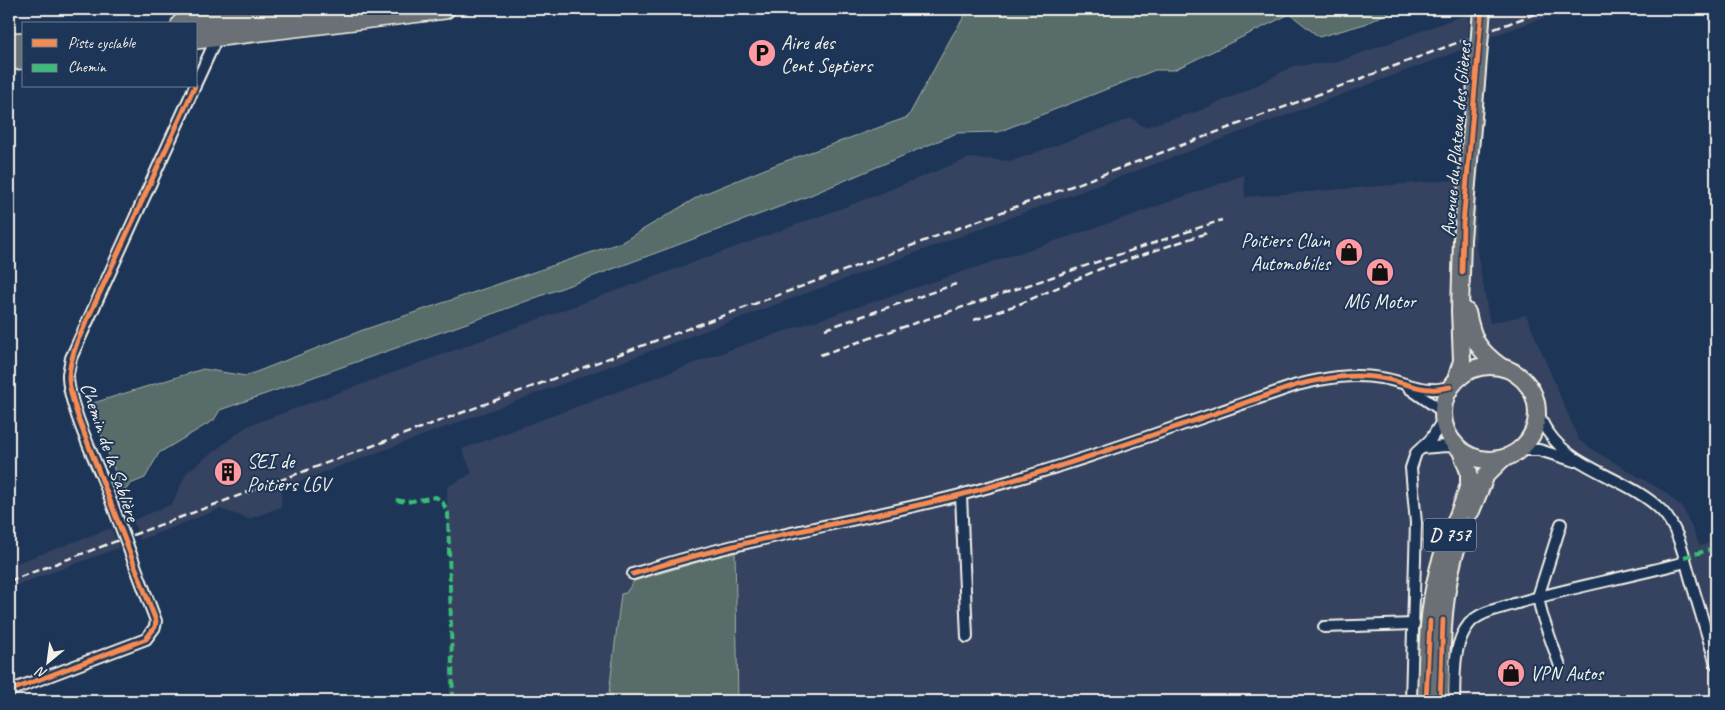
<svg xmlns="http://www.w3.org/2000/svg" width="1725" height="710" font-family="Caveat,sans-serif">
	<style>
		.built { fill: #344360 }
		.green { fill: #586d69; stroke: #a6afa8 }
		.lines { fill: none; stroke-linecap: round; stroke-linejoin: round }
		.street-casing { stroke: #f4f1e8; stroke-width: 14 }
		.primary-casing { stroke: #f4f1e8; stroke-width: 20 }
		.highway-casing { stroke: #f4f1e8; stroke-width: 22 }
		.street { stroke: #1d3557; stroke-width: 10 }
		.primary { stroke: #6b7074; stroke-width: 16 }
		.highway { stroke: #6b7074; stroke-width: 19 }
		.rail { stroke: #f4f1e8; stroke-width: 2.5; stroke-dasharray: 8 4; stroke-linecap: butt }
		.street-bridge-casing { stroke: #f4f1e8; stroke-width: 14; stroke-linecap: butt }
		.primary-bridge-casing { stroke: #f4f1e8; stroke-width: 20; stroke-linecap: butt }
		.street-bridge { stroke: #1d3557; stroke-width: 10 }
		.primary-bridge { stroke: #6b7074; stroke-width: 16 }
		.quiet { stroke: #3abd76; stroke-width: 4; stroke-dasharray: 8 4; stroke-linecap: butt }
		.cycleway-casing { stroke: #1d3557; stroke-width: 8 }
		.cycleway { stroke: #f68b52; stroke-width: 5 }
		.labels { text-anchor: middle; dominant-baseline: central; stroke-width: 4; stroke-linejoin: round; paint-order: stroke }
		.shield { fill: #1d3557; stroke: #b4b9bc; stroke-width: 1 }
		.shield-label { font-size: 19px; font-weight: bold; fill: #f4f1e8 }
		.poi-label { font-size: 20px; fill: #f4f1e8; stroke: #1d3557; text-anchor: start }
		.street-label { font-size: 20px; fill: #f4f1e8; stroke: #1d3557 }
	</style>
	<rect width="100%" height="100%" fill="#1d3557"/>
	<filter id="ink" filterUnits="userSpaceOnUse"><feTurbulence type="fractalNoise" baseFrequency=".02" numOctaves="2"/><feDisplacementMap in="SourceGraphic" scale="10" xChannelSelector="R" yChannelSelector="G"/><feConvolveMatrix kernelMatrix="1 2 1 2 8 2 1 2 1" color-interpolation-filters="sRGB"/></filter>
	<g filter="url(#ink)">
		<g class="built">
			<path d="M1493,9H1568L1490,37Z"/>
			<path d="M1470,13L1467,48L282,488L281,507L249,519L220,509L140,540L133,520L172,504L187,472L247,426L861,201L969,158L1012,161L1132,118L1144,127L1196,112L1246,91L1293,66L1337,62Z"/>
			<path d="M1244,175L1245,197L1477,178L1476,246L1490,323L1526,315L1579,440L1598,453L1665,492L1683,508L1700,546L1716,541V701H450L447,487L472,473L462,449L746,344L1124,218Z"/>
			<path d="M111,528L119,548L9,588V566Z"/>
		</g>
		<g class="green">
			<path d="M969,9H1396L1365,24L1319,37L1290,14L1174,70H1155L998,132L957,133L806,197L672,247L484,317L220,410L214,420L159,453L145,478L130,484L123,494L90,404L203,369L246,376L363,330L622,242L701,195L780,163L908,117L952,36Z"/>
			<path d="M735,551L738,701H608L621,594L626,593L634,581Z"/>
		</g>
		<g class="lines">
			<defs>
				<g id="street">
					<path d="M196,83L213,46"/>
					<path d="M1409,388L1442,411"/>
					<path d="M1538,412C1541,419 1543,426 1548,432C1573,470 1631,479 1662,511C1680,530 1685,561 1692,584C1700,611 1708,638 1716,664"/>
					<path d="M1422,448L1446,446L1456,447"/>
					<path d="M1521,450H1539L1575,461"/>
					<path d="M104,482C93,456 67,400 68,374C69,369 70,363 71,358L195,86"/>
					<path d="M961,495L967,637"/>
					<path d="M633,574C740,539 851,523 960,495C1074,465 1185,423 1297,385C1325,378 1352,373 1381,378C1398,380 1414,389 1431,389C1437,390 1444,388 1450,387"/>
					<path d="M1324,627L1414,624"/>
					<path d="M1560,666L1542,615L1538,597L1561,524"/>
					<path d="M9,691L146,639L155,627L156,621L142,584"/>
					<path d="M1411,701L1416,523L1411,468L1416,453L1431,439L1443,420"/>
					<path d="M1454,701C1455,676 1452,645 1469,624C1480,611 1500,609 1514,604C1571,587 1629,577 1685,562"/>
				</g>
				<g id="primary">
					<path d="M1467,312C1473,341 1477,349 1501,367"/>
					<circle cx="1490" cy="413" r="47"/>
					<path d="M1456,380L1462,361L1460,311L1462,239L1476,83"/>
					<path d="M1471,511L1486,475L1501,460"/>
					<path d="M1426,701C1427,658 1427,613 1438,571C1445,541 1461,514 1469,484V472L1461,451"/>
					<path d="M1440,701C1442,648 1441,594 1458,543"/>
				</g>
				<g id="highway">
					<path d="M181,24L307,9"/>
					<path d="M196,39L445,9"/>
					<path d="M9,43L24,42"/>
					<path d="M9,60L24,59"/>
				</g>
			</defs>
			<use href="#street" class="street-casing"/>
			<use href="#primary" class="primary-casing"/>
			<use href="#highway" class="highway-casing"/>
			<use href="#street" class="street"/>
			<use href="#primary" class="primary"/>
			<use href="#highway" class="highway"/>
			<g class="rail">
				<path d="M974,320L1022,303L1100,269L1207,233"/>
				<path d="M825,329L956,284"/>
				<path d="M820,355L1222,220"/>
				<path d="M9,581L1548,9"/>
			</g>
			<defs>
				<path id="street-bridge" d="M104,482L142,584"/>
				<path id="primary-bridge" d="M1476,83L1482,9"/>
			</defs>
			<use href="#street-bridge" class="street-bridge-casing"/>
			<use href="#primary-bridge" class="primary-bridge-casing"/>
			<use href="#street-bridge" class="street-bridge"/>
			<use href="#primary-bridge" class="primary-bridge"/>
			<g class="quiet">
				<path d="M396,500L406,502L436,497L443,503L448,513L453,701"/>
				<path d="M1684,557L1716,548"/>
			</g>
			<defs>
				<g id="cycleway">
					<path d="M1462,273L1463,224L1482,9"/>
					<path d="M633,574C740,539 851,523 960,495C1074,465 1185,423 1297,385C1325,378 1352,373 1381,378C1398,380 1414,389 1431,389C1437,390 1444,388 1450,387"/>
					<path d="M9,691L146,639L155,627L156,621L79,420C68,384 64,377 78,340L195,86"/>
					<path d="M1426,701L1430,621"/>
					<path d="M1440,701L1443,620"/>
				</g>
			</defs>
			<use href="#cycleway" class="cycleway-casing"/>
			<use href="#cycleway" class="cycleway"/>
		</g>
	</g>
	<defs>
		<symbol id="parking-disc" viewBox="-11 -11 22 22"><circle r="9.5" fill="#ff9aa2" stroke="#1d3557"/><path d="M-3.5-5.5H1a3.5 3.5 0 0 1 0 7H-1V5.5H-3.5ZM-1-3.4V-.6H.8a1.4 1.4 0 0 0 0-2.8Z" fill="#111"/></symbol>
		<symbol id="shop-disc" viewBox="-11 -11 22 22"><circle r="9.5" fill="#ff9aa2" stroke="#1d3557"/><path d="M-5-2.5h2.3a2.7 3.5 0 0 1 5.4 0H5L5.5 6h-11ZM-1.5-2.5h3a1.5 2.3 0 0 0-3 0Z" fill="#111"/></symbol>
		<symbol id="building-disc" viewBox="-11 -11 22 22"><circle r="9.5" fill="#ff9aa2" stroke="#1d3557"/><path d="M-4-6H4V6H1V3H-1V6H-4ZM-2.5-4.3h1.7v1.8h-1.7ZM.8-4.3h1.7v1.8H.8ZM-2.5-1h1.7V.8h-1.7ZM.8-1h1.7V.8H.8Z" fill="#111"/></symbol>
	</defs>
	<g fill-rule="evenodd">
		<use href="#parking-disc" x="746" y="37" width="32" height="32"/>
		<use href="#shop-disc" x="1333" y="236" width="32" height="32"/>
		<use href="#shop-disc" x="1364" y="256" width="32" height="32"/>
		<use href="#building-disc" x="212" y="456" width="32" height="32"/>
		<use href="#shop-disc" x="1495" y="657" width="32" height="32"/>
	</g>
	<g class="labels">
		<rect class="shield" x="1424" y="518.5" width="52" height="33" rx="4"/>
		<g class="shield-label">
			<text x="1450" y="535">D 757</text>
		</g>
		<g class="poi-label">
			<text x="781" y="42">Aire des<tspan x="781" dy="23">Cent Septiers</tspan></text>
			<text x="1330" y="240" text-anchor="end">Poitiers Clain<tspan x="1330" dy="23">Automobiles</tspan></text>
			<text x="1380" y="301" text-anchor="middle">MG Motor</text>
			<text x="247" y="461">SEI de<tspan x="247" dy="23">Poitiers LGV</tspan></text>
			<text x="1530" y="673">VPN Autos</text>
		</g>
		<g class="street-label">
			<text transform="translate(1456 139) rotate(-85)">Avenue du Plateau des Glières</text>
			<text transform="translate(110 452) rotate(71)">Chemin de la Sablière</text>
		</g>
	</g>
	<rect width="1725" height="710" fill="none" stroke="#1d3557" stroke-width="30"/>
	<rect x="15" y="15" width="1695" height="680" fill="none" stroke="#f4f1e8" stroke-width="2" filter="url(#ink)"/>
	<rect x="22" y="22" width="175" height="65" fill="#1d3557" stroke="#738091"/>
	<rect x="32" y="39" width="25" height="8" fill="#f68b52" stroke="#738091"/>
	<text x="68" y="48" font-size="15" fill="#f4f1e8">Piste cyclable</text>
	<rect x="32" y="64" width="25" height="8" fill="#3abd76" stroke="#738091"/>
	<text x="68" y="72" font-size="15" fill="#f4f1e8">Chemin</text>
	<g transform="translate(48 662) rotate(209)" stroke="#1d3557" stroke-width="4" paint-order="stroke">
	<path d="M0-4L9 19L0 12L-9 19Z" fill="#f4f1e8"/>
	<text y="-8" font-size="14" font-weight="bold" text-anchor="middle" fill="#f4f1e8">N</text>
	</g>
</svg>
